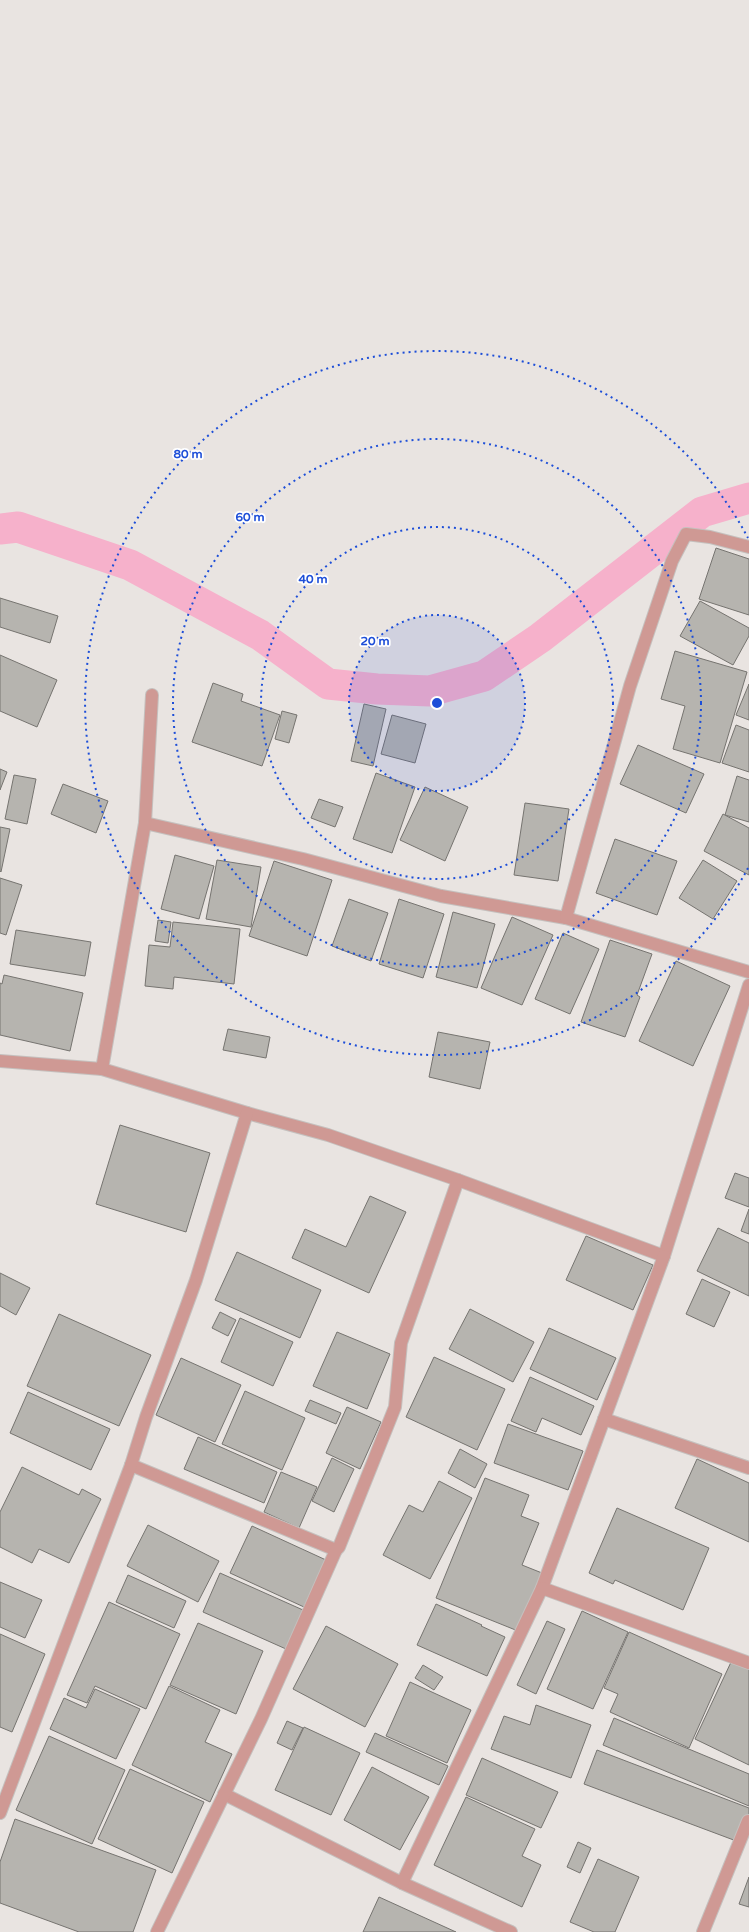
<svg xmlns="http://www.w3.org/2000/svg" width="749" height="1932" font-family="'Varela Round',sans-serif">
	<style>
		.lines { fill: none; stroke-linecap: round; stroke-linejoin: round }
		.canal { stroke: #f6b1cb; stroke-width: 31 }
		.building { fill: #b6b4af; stroke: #767470 }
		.street-casing { stroke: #c5c0be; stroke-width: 14 }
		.street { stroke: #cf9994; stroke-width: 12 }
		.ring { fill: none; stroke: #1d4ed8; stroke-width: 2; stroke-dasharray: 2 4 }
		.centre { fill: #1d4ed8; stroke: #fff; stroke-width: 2 }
		.ring-label { font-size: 12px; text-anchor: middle; font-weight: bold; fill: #1d4ed8; stroke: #fff; stroke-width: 3.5; stroke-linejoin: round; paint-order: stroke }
	</style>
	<rect width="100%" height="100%" fill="#e9e4e1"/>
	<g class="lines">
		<path class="canal" d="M0,529L18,527L130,565L260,635L328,684L377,689L430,691L484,676L540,638L702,512L749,498"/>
	</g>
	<g class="building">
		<path d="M716,548L749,559V615L699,599Z"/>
		<path d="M0,598L58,616L50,643L0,627Z"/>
		<path d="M700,601L749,628V636L733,665L680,636Z"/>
		<path d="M675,651L747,672L720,763L673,749L685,706L661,699Z"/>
		<path d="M0,655L57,680L37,727L0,711Z"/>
		<path d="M213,683L243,694L241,701L280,715L262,766L192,742Z"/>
		<path d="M749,684V720L736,715Z"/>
		<path d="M364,704L386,709L373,766L351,761Z"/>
		<path d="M282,711L297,715L289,743L275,739Z"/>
		<path d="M392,715L426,724L415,763L381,754Z"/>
		<path d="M736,725L749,730V772L722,763Z"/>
		<path d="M638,745L704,774L686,813L620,784Z"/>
		<path d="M0,769L7,772L0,790Z"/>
		<path d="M376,773L415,787L392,853L353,839Z"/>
		<path d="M14,775L36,779L27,824L5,819Z"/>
		<path d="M737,776L749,780V822L725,815Z"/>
		<path d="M63,784L108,801L96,833L51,814Z"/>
		<path d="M425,787L468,807L445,861L400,840Z"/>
		<path d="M319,799L343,807L335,827L311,818Z"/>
		<path d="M525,803L569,809L558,881L514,875Z"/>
		<path d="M723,814L749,828V875L704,851Z"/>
		<path d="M0,827L10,829L1,872L0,871Z"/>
		<path d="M615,839L677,861L657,915L596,893Z"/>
		<path d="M175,855L214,866L199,919L161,909Z"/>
		<path d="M217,860L261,867L251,927L206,919Z"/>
		<path d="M703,860L737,881L713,919L679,898Z"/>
		<path d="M274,861L332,880L307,956L249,936Z"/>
		<path d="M0,878L22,885L6,935L0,933Z"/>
		<path d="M349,899L388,913L371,961L332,946Z"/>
		<path d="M399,899L444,914L423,978L379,964Z"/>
		<path d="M453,912L495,924L477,988L436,977Z"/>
		<path d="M512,917L553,935L522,1005L481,988Z"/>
		<path d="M158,920L171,922L168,943L155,941Z"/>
		<path d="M173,922L240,929L234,984L174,977L173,989L145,986L149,945L170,947Z"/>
		<path d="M16,930L91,942L85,976L10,964Z"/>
		<path d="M563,933L599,949L570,1014L535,999Z"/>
		<path d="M610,940L652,954L637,995L640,997L625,1037L581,1022Z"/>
		<path d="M676,961L730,986L693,1066L639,1041Z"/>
		<path d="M4,975L83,993L70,1051L0,1035V983L2,984Z"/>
		<path d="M228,1029L270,1037L266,1058L223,1050Z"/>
		<path d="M438,1032L490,1042L480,1089L429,1077Z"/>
		<path d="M120,1125L210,1153L186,1232L96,1204Z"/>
		<path d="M735,1173L749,1178V1207L725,1198Z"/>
		<path d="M370,1196L406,1212L369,1293L292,1258L305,1229L346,1247Z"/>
		<path d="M749,1209V1234L741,1231Z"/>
		<path d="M718,1228L749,1243V1296L697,1271Z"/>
		<path d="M586,1236L653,1265L633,1310L566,1280Z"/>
		<path d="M237,1252L321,1290L300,1338L215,1300Z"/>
		<path d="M0,1273L30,1288L16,1315L0,1306Z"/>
		<path d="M702,1279L730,1292L714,1327L686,1314Z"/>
		<path d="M470,1309L534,1342L513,1382L449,1349Z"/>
		<path d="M220,1312L236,1320L228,1336L212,1328Z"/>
		<path d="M59,1314L151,1355L119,1426L27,1386Z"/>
		<path d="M240,1318L293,1342L273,1386L221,1362Z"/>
		<path d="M549,1328L616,1358L597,1400L530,1369Z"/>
		<path d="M337,1332L390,1354L367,1409L313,1386Z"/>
		<path d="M434,1357L505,1389L477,1450L406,1417Z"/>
		<path d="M181,1358L241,1385L215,1442L156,1415Z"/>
		<path d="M530,1377L594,1406L581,1435L542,1418L536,1432L511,1421Z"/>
		<path d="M245,1391L305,1418L282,1470L222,1444Z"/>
		<path d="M28,1392L110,1429L91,1470L10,1433Z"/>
		<path d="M310,1400L341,1413L336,1424L305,1411Z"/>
		<path d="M347,1407L381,1422L360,1469L326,1453Z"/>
		<path d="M508,1424L583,1451L568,1490L494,1463Z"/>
		<path d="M198,1437L277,1472L264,1503L184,1469Z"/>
		<path d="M460,1449L487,1464L475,1488L448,1473Z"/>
		<path d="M332,1458L354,1469L334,1512L312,1501Z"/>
		<path d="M697,1459L749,1483V1542L675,1508Z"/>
		<path d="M22,1467L79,1495L82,1489L101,1499L69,1563L39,1549L32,1563L0,1547V1512Z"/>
		<path d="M281,1472L317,1487L299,1528L264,1512Z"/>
		<path d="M485,1478L529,1495L521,1516L539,1523L522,1565L542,1573L518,1631L436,1598Z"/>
		<path d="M439,1481L472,1498L430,1579L383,1555L409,1505L423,1512Z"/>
		<path d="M617,1508L709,1548L683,1610L615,1580L613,1584L589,1573Z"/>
		<path d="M148,1525L219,1561L198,1602L127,1566Z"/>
		<path d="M252,1526L326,1560L304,1607L230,1573Z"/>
		<path d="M220,1573L303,1610L286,1649L203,1612Z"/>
		<path d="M128,1575L186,1601L174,1628L116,1602Z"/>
		<path d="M0,1582L42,1600L25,1638L0,1627Z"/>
		<path d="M109,1602L180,1634L146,1709L95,1686L87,1703L67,1695Z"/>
		<path d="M436,1604L482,1625L481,1626L505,1637L487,1676L417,1645Z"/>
		<path d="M582,1611L628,1632L593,1709L547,1689Z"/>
		<path d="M547,1621L565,1629L536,1694L517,1685Z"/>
		<path d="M198,1623L263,1651L236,1714L170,1685Z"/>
		<path d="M326,1626L398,1664L365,1727L293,1689Z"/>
		<path d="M629,1632L722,1674L689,1748L610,1712L618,1694L604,1688Z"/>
		<path d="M0,1634L45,1654L12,1732L0,1727Z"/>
		<path d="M732,1660L749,1668V1765L695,1739Z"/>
		<path d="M423,1665L443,1677L434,1690L415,1678Z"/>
		<path d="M410,1682L471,1710L447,1763L386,1736Z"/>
		<path d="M169,1686L220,1710L205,1742L232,1754L210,1802L132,1765Z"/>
		<path d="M95,1689L140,1709L116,1759L50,1729L64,1698L86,1708Z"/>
		<path d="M536,1705L591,1725L571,1778L491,1749L504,1716L530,1725Z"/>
		<path d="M614,1718L749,1774V1806L603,1745Z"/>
		<path d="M287,1721L303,1728L292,1750L277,1743Z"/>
		<path d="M304,1727L360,1753L331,1815L275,1790Z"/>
		<path d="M375,1733L448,1766L439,1785L366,1752Z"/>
		<path d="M49,1736L125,1770L92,1844L16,1810Z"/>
		<path d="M597,1750L749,1808V1814L739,1842L584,1784Z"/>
		<path d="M482,1758L558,1792L541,1828L466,1795Z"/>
		<path d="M372,1767L429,1797L400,1850L344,1820Z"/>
		<path d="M130,1769L204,1802L172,1873L98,1839Z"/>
		<path d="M466,1797L535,1829L522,1856L541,1865L522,1907L434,1865Z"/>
		<path d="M15,1819L156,1870L133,1932H79L0,1903V1862Z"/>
		<path d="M578,1842L591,1848L580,1873L567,1867Z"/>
		<path d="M598,1859L639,1877L615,1932H594L570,1922Z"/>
		<path d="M749,1877V1907L739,1904Z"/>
		<path d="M379,1897L456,1932H363Z"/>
	</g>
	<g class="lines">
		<defs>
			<g id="street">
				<path d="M145,823L303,859L441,896L566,918L749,972"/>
				<path d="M566,918L630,686L672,561L686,534L710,537L749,547"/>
				<path d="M0,1061L102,1069L247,1113L328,1135L458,1180L664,1256L749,985"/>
				<path d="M102,1069L145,823L152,695"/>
				<path d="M604,1419L749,1468"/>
				<path d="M131,1465L336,1550"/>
				<path d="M542,1588L664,1256"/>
				<path d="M224,1794L402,1883L511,1932"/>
				<path d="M0,1813L131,1465L146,1417L196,1280L247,1113"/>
				<path d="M402,1883L542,1588L749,1663"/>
				<path d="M157,1932L261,1719L336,1550L339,1547L395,1407L401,1343L458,1180"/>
				<path d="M703,1932L748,1821"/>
			</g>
		</defs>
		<use href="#street" class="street-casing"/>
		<use href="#street" class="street"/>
	</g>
	<circle cx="437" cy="703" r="88" fill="#1d4ed8" fill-opacity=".12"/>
	<g class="ring">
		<circle cx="437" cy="703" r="88"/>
		<circle cx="437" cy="703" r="176"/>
		<circle cx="437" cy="703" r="264"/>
		<path d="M748 868A352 352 0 1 1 748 538"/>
	</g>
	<circle cx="437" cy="703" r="6" class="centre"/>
	<g class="ring-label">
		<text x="188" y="458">80 m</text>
		<text x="250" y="521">60 m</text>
		<text x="313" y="583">40 m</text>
		<text x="375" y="645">20 m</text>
	</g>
</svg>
